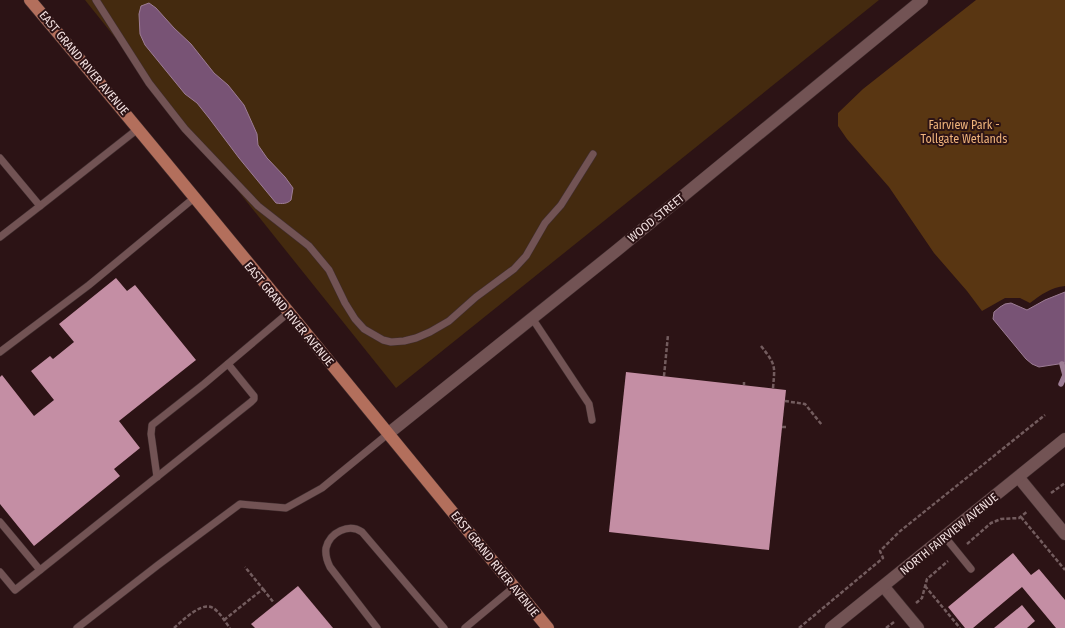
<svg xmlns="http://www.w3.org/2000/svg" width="1065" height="628" font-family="'Fira Sans Condensed',sans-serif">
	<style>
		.green { fill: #442a0f }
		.forest { fill: #593612 }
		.water { fill: #785375; stroke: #9d7d95 }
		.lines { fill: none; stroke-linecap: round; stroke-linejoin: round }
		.stream { stroke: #9d7d95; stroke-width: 5.5 }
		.building { fill: #c48ea4 }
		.lane-casing { stroke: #402e2f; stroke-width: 8 }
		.street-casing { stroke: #402e2f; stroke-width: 13 }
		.secondary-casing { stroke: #402e2f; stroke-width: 13 }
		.primary-casing { stroke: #402e2f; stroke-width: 13 }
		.path { stroke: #735c5e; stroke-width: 2.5; stroke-dasharray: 4 2; stroke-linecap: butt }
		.lane { stroke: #725354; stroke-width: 7 }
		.street { stroke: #725354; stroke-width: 12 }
		.secondary { stroke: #725354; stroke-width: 12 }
		.primary { stroke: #b36f5c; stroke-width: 12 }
		.labels { text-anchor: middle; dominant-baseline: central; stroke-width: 4; stroke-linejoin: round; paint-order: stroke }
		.street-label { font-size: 12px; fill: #f2e0e0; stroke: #2c1315 }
		.park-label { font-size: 12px; fill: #efb37b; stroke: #2c1315 }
	</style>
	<rect width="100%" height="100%" fill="#2c1315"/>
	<path class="green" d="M85,0H879L396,388Z"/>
	<path class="forest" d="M976,0H1065V286C1051,287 1041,295 1030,303L1020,298H1005L982,311L967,291L934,253L889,187L847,139L838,126V113L863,89Z"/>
	<g class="water">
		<path d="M149,3L156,8L174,28L191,44L214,73L228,85L244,105L257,134L258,145L267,158L285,177L293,188L291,200C287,204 282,204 276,203L239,158L209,118L197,103L185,94L145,45L140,34L139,14L141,6Z"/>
		<path d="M1065,292V363L1039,367L1032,364L1026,359L993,319L994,312L1000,307L1005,304L1011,303L1027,310L1045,300Z"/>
	</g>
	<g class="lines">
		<g class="stream">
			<path d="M1062,364L1065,375"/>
			<path d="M1061,384L1065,375"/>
		</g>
	</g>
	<g class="building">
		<path d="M116,278L127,291L135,285L196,360L119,421L140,448L114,469L120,476L34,546L0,504V377L2,375L34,416L54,400L31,371L50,356L53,359L74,342L59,324Z"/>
		<path d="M626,372L786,390L769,550L609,532Z"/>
		<path d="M1013,553L1031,575L1039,569L1065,600V628H1056L1022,587L973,628H965L948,607Z"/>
		<path d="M298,586L333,628H255L251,624Z"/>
		<path d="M1022,605L1035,621L1027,628H994Z"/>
	</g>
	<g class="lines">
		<defs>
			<g id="lane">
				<path d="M96,0L149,83L185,129L258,206L309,246L329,270L345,303L355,319L364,329L383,340L391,342L404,341L416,338L430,332L449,321L476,297L514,269L526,256L545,223L561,205L593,154"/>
				<path d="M0,158L40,206L139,128"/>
				<path d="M0,237L40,206"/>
				<path d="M532,318L589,404L592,420"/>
				<path d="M0,352L89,285L194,198"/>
				<path d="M157,477L151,434L152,425L204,384L288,313"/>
				<path d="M0,522L40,570"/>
				<path d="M945,537L971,569"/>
				<path d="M0,572L15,590L251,402L254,399V396L228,364"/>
				<path d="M77,628L158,565L240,504L286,508L322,488L389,433"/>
				<path d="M377,628L330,567C327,561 325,555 326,548C330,532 349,523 362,532L444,628"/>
				<path d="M465,628L514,587"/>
			</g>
			<g id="street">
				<path d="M1019,478L1065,534"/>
				<path d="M884,587L918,628"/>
				<path d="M831,628L1065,439"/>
			</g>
			<path id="secondary" d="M389,433L616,251L922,0"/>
			<path id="primary" d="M30,0C205,207 375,419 548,628"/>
		</defs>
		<use href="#lane" class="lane-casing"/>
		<use href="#street" class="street-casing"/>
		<use href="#secondary" class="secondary-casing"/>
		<use href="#primary" class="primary-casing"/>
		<g class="path">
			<path d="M761,346C776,365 775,365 773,388"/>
			<path d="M664,376L668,335"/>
			<path d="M744,382V385"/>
			<path d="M785,401L805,404L822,425"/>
			<path d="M782,427H788"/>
			<path d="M1051,493L1065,483"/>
			<path d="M1021,517L1065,570"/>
			<path d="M967,544L991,523L1001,519L1019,518L1028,511"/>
			<path d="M925,586L960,628"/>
			<path d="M263,589L274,603"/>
			<path d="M916,603L922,598L927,579L948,561"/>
			<path d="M224,620L263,589L245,567"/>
			<path d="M174,628C182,621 200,603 211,607C219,610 225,622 230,628"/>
			<path d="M799,628L883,558L880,551L899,532L1045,415"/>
			<path d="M886,628L894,622"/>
		</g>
		<use href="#lane" class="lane"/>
		<use href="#street" class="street"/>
		<use href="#secondary" class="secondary"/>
		<use href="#primary" class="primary"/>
	</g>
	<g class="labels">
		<g class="street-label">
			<text transform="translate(84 63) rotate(50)">EAST GRAND RIVER AVENUE</text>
			<text transform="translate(656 218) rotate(-39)">WOOD STREET</text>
			<text transform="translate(289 314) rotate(50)">EAST GRAND RIVER AVENUE</text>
			<text transform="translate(949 534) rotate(-39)">NORTH FAIRVIEW AVENUE</text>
			<text transform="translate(495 564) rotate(51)">EAST GRAND RIVER AVENUE</text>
		</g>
		<g class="park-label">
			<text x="964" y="125">Fairview Park -<tspan x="964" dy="14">Tollgate Wetlands</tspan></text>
		</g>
	</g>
</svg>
